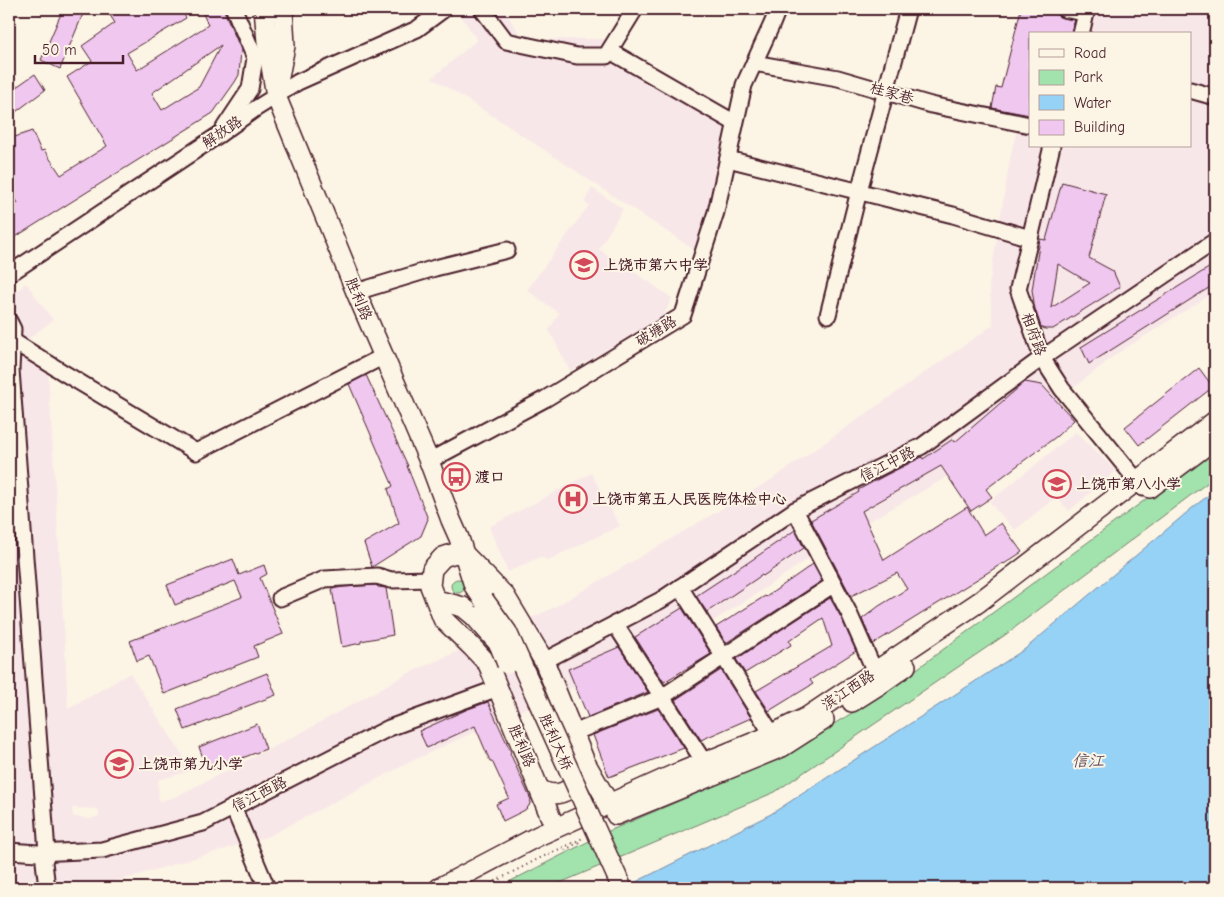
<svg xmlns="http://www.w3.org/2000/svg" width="1224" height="897" font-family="'Comic Neue','LXGW WenKai TC',sans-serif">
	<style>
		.built { fill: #f8e7e8; fill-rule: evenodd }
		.green { fill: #a2e2ac; stroke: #76806c }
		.water { fill: #96d1f6; stroke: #788aa5 }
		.building { fill: #efc7ef; stroke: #4a1f2b; fill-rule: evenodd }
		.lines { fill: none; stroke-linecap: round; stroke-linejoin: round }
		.minor-casing { stroke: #4a1f2b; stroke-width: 19 }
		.major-casing { stroke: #4a1f2b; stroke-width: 22 }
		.path { stroke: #4a1f2b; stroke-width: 2; stroke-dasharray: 1 4; stroke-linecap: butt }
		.minor { stroke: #fcf5e5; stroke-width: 15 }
		.major { stroke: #fcf5e5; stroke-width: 19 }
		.major-bridge-casing { stroke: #4a1f2b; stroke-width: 22; stroke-linecap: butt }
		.major-bridge { stroke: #fcf5e5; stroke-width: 19 }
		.labels { text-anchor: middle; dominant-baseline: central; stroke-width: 4; stroke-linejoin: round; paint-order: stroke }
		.street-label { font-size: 15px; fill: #4a1f2b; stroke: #fcf5e5 }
		.poi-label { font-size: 15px; font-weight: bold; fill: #4a1f2b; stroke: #fcf5e5; text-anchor: start }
		.water-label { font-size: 16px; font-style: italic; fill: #5d4c5e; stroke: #fcf5e5 }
	</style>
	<rect width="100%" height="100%" fill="#fcf5e5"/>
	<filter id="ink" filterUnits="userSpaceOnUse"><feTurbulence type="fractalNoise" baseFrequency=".02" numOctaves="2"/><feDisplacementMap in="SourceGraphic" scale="10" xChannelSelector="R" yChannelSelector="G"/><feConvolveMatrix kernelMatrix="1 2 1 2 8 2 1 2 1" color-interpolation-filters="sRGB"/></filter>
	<g filter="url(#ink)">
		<g class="built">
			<path d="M466,9H504L523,40L568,39H608L738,113L702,255L496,118L432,78L477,40L459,13Z"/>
			<path d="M1048,9H1215V292L1118,353L993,451L836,540L747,600L673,646L629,672L565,690L412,761L269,836L98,887L9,888V298L26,283L53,320L26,341L47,354L65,646L68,709L130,673L183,756L190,771L158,780L159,801L175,797L308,729L405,675L553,608L771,480L993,325L989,285L1011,153L1030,78V146H1190V34H1042ZM72,808L98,809L99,816L89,819L73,816Z"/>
			<path d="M592,188L623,209L599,249L649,282L672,298L663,317L570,371L549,330L559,313L527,290L589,205L584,202Z"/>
			<path d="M1076,432L1116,471L1069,511L1056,497L1015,530L989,502Z"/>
			<path d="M591,473L620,526L548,560L540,557L508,572L489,527Z"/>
		</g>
		<g class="green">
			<path d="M1215,448V477L1005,635L775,792L548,888H497L611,830L768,763L879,697Z"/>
			<circle cx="458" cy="586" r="7"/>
		</g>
		<path class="water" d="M1215,490V888H624L771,814L1025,649L1191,509Z"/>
		<g class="building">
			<path d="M63,9H85L60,69L41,60Z"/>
			<path d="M106,9H181L186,18L127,53L137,70L208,25L201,9H225V13L241,50L239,75L235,82L213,113L9,241V209L18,203L9,188V139L32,131L41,151L44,150L61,175L107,146L67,77L92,61L82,46L115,23ZM221,45L199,87L162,110L152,93Z"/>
			<path d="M1021,9H1041L1053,12L1054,11L1058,16L1062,18L1075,20L1070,34H1030V115L992,108L996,87L1001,88Z"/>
			<path d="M35,74L45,90L9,117V92Z"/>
			<path d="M1062,182L1106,194L1089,258L1113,271L1120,287L1053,329H1045L1041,327L1035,309L1032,290L1040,239L1046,240ZM1058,264L1090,283L1051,308Z"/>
			<path d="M1215,264V284L1089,364L1081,347Z"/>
			<path d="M1199,368L1213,387L1139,445L1125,427Z"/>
			<path d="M366,375L408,466H407L428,519L421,536L372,567L364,543L399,523L388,489L393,486L349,384Z"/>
			<path d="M1025,382L1042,385L1074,420L1057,436L986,489L992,497L971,511L941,466L862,511L884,560L967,507L984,535L1001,523L1022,552L1004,564L1003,563L873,644L862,619L879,606L907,589L897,573L851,596L811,520L859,492L858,490L886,475L922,457L923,459L953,439L955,442Z"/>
			<path d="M795,530L804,548L763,576L762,575L707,612L696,596L746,563V564Z"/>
			<path d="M233,559L239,575L264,565L267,574L260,578L283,634L254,646L258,657L164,694L149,656L137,661L130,641L242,597L235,581L175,605L167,585Z"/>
			<path d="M813,564L822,581L726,643L716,627L765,596L766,597Z"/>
			<path d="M376,585L378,587L386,588L393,635L361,641V643L342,647L332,589L343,587Z"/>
			<path d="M830,598L841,617L856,651L810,680L813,684L769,711L756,691L832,646L823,618L789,641L791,645L745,673L736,659Z"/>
			<path d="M682,608L711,654L664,682L635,637Z"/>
			<path d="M619,647L648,692L588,717L568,669Z"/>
			<path d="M721,670L751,718L701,740L675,700Z"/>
			<path d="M267,673L276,695L185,730L177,709Z"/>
			<path d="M488,702L511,752L510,753L531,800L529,806L525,810L503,821L496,804L509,798L492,761H490L475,726L427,748L419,731L468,709Z"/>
			<path d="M658,709L684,748L609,777L593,735Z"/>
			<path d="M257,724L266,749L208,771L199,747Z"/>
		</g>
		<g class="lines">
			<defs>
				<g id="minor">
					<path d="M482,9L506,41L577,56H606L635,9"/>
					<path d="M1064,9L1086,13"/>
					<path d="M1081,34L1087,9"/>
					<path d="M610,51L735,123"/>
					<path d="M754,63L838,78L931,105L1030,125"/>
					<path d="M1190,90L1215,97"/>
					<path d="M224,128L250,89L255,58L234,9"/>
					<path d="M1052,146L1018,289L1042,358L1062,389L1143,488"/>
					<path d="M728,159L953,215L1030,238"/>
					<path d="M9,274L220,134L255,109L298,82L417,29L444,9"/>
					<path d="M356,292L435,268L507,250"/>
					<path d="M828,315L859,191L908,9"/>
					<path d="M9,321L13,329L11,370L47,852L44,862L47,888"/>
					<path d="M12,339L16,343L64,373L196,452L384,356"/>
					<path d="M429,461L545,399L683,315L716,212L744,85L772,24L778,9"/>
					<path d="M795,510L849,613L875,672"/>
					<path d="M680,587L772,734"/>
					<path d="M280,598L325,579L377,576L391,580L431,579"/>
					<path d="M615,624L704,762"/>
					<path d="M544,661L661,600L795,510L922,446L1042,358L1215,241"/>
					<path d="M583,729L662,697L834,584"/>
					<path d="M233,807L267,888"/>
					<path d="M9,851L38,853L102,850L203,823L389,728L498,688"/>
				</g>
				<g id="major">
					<path d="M264,9L267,42L276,96L356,292L429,461L451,520L459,538L474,586L484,600"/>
					<path d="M278,82L285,46L283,9"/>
					<path d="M1150,488L1215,439"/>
					<path d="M436,600L463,607L474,616"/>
					<path d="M852,702L882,683L906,666"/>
					<path d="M541,790C541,790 547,793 548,793C562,797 580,785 583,771"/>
					<path d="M616,815L782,747L824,720"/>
					<path d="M555,828L488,664L472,647L443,619L430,586L432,569L443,557L455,553L465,555L505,596L544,661L585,762L609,804"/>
					<path d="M439,888L538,836L673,775L762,739L807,717L979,602L1215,421"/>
				</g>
			</defs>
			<use href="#minor" class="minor-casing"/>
			<use href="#major" class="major-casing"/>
			<g class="path">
				<path d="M565,850L579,842"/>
				<path d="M482,888L538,859L583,838"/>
			</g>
			<use href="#minor" class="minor"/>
			<use href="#major" class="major"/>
			<defs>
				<g id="major-bridge">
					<path d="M484,600L507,632L622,888"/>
					<path d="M474,616L499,644L507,664"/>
				</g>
			</defs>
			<use href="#major-bridge" class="major-bridge-casing"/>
			<use href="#major-bridge" class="major-bridge"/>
		</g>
	</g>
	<defs>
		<symbol id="school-ring" viewBox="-11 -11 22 22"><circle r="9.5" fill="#fcf5e5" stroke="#d1495b" stroke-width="1.5"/><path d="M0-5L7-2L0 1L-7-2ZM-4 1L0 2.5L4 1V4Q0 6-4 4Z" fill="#d1495b"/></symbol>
		<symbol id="bus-ring" viewBox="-11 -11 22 22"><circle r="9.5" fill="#fcf5e5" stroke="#d1495b" stroke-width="1.5"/><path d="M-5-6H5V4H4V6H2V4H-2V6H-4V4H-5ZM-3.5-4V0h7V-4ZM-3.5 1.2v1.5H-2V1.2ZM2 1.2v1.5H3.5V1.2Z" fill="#d1495b"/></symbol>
		<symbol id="hospital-ring" viewBox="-11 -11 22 22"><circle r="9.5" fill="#fcf5e5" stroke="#d1495b" stroke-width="1.5"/><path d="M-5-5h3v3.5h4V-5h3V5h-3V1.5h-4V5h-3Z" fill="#d1495b"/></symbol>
	</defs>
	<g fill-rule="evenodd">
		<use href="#school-ring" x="568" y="249" width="32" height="32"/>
		<use href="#bus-ring" x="440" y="461" width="32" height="32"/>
		<use href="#school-ring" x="1041" y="468" width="32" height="32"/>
		<use href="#hospital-ring" x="557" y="483" width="32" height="32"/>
		<use href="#school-ring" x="103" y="748" width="32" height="32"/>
	</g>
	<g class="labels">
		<g class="street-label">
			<text transform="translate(892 93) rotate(16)">桂家巷</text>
			<text transform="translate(222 132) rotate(-34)">解放路</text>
			<text transform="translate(359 299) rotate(67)">胜利路</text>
			<text transform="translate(656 331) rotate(-31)">破塘路</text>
			<text transform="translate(1034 334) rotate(70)">相府路</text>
			<text transform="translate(887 464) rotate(-27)">信江中路</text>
			<text transform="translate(848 690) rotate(-33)">滨江西路</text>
			<text transform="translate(556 742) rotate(66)">胜利大桥</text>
			<text transform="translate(522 746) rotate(67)">胜利路</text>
			<text transform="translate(259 794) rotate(-27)">信江西路</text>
		</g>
		<g class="poi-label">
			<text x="603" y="265">上饶市第六中学</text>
			<text x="475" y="477">渡口</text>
			<text x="1076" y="484">上饶市第八小学</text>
			<text x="592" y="499">上饶市第五人民医院体检中心</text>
			<text x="138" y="764">上饶市第九小学</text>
		</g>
		<g class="water-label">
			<text x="1088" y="761">信江</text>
		</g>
	</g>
	<rect width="1224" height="897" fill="none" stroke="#fcf5e5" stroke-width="30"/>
	<rect x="15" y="15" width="1194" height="867" fill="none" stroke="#4a1f2b" stroke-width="2" filter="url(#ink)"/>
	<rect x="1029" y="32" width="162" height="115" fill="#fcf5e5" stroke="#b59f9b"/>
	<rect x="1039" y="49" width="25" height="8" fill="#fcf5e5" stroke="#b59f9b"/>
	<text x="1074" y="58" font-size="15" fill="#4a1f2b">Road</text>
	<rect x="1039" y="70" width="25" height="15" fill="#a2e2ac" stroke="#b59f9b"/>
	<text x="1074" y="82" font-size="15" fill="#4a1f2b">Park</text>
	<rect x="1039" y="95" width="25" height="15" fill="#96d1f6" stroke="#b59f9b"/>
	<text x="1074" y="108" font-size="15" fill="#4a1f2b">Water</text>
	<rect x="1039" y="120" width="25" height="15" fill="#efc7ef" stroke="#b59f9b"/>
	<text x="1074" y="132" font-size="15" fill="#4a1f2b">Building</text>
	<path d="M35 55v8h88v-8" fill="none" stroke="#4a1f2b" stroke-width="2.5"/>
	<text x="42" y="55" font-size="15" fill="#4a1f2b" stroke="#fcf5e5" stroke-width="4" paint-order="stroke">50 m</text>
</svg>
